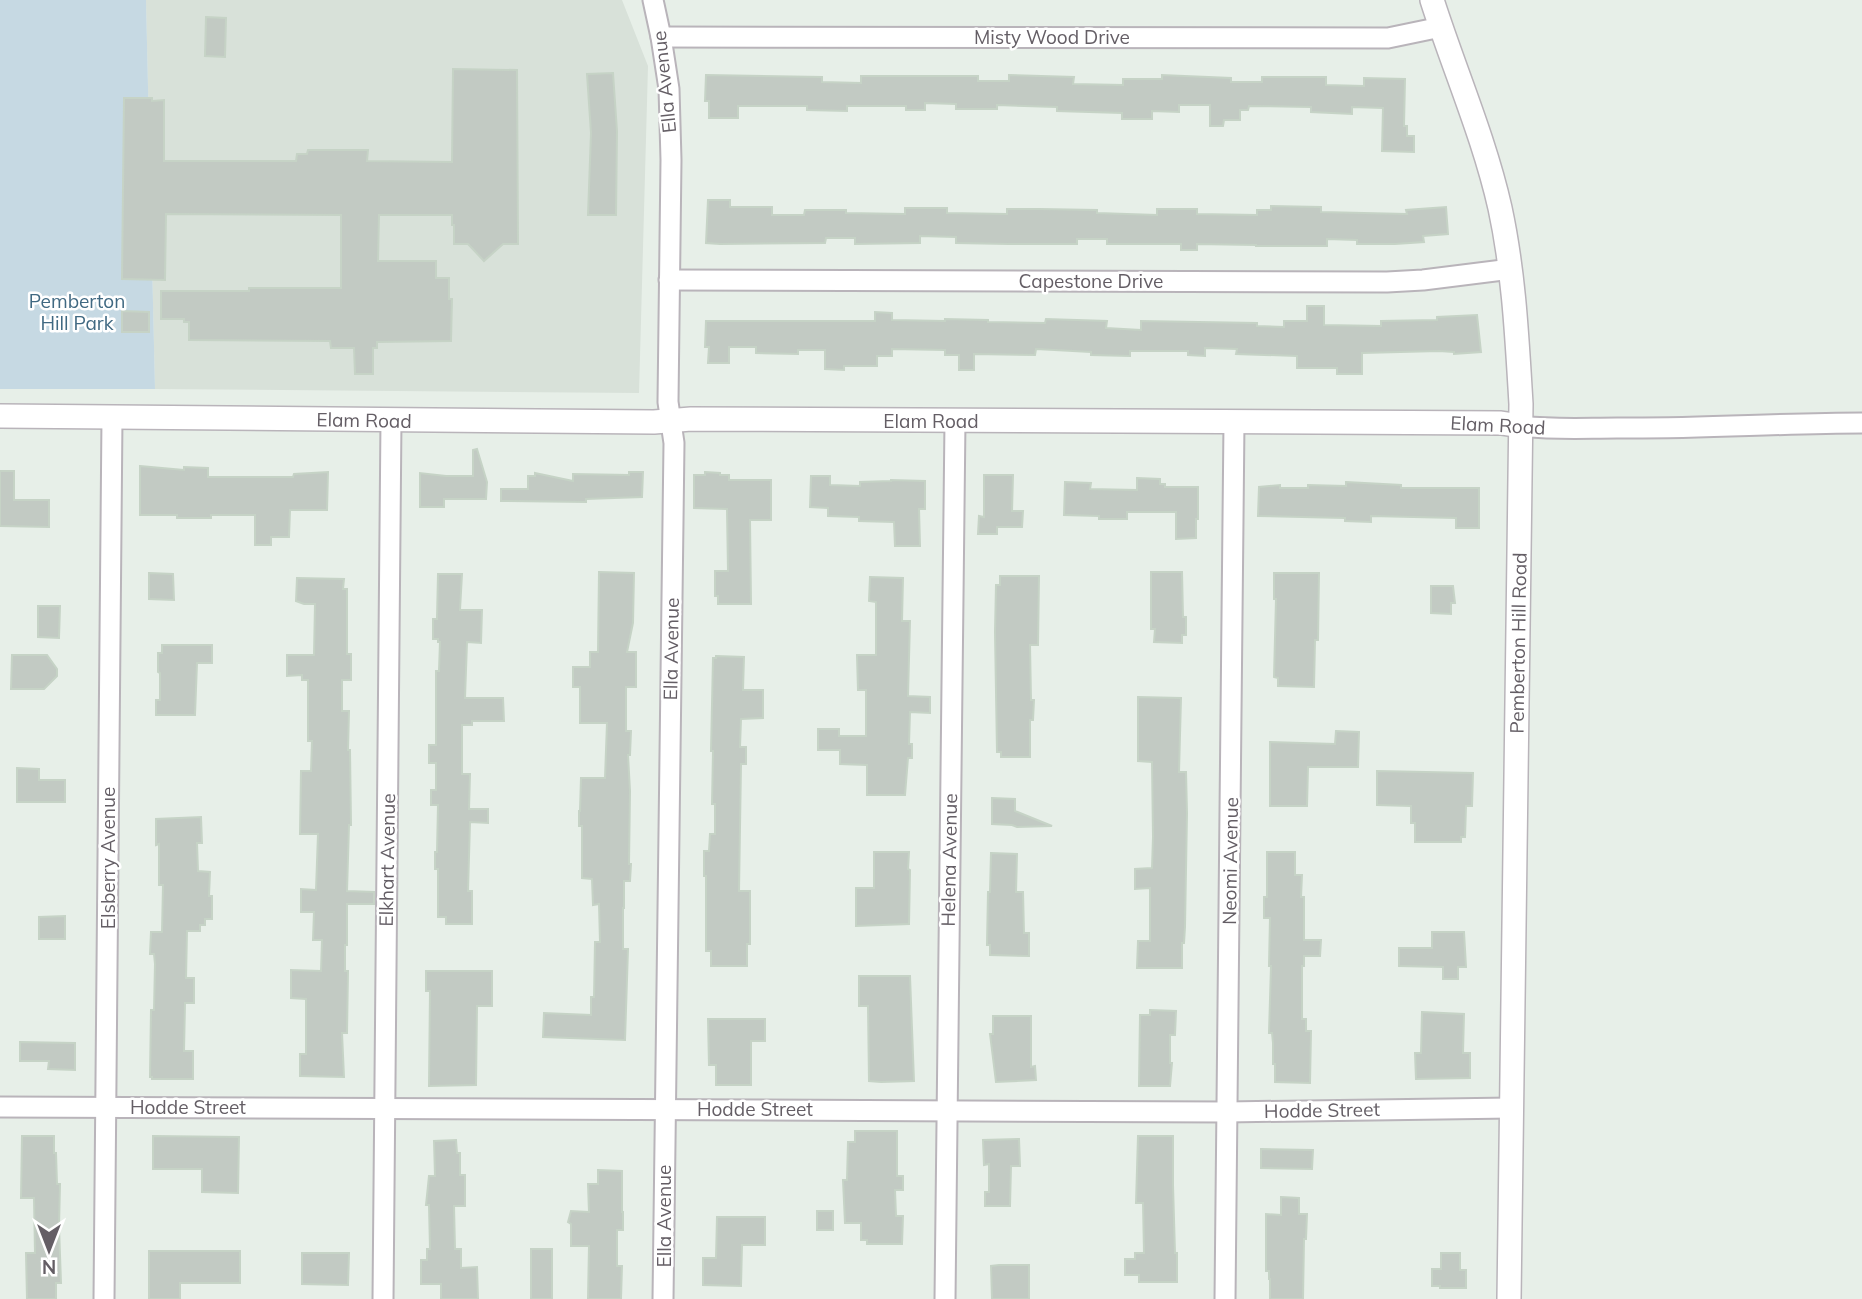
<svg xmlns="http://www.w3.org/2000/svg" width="1862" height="1299" font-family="Mulish,sans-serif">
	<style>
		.education { fill: #d8e1d9 }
		.green { fill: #c6d9e3 }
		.building { fill: #c2cac3; stroke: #c6d3c6; stroke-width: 2 }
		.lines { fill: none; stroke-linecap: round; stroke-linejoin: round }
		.minor-casing { stroke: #b9b4ba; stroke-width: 23 }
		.tertiary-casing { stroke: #b9b4ba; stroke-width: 26 }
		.minor { stroke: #fff; stroke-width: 19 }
		.tertiary { stroke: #fff; stroke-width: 23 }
		.labels { text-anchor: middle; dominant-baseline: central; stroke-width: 5; stroke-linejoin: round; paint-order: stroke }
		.street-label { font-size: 19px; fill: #645e65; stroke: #fff }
		.park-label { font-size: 19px; fill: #406982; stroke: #fff }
	</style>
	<rect width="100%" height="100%" fill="#e7efe8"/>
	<path class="education" d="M146,0H622L648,66L639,393L155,389Z"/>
	<path class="green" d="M0,0H146L155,389H0Z"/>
	<g class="building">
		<path d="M206,17L226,18L225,57L205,56Z"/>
		<path d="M453,69L517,70L518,244H503L484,261L468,244H454V225H452V215H379L378,261H436V278H449V299H452L451,341L377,342V348H373V374H355L354,348H331L330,341L189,340V322H184V319H161V291H249V288H341V215L166,214L165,280L122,279L124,98H152V101L164,100V161H296L297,154H307L308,150H368L367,161L452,162Z"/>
		<path d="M613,73L617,131L616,215H588L591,133L587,74Z"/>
		<path d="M706,75L822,77V82L861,83V76H978V81H1009V75L1074,77L1073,84L1123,85V79H1162V75L1231,78V82H1262V77H1326V85L1364,86V78L1405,79L1404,126H1407V136H1414V152L1382,151L1383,108L1352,107V114L1311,112V107L1249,106L1248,110H1240V120H1224L1223,126H1210V105H1179V112L1152,111V119H1122V113L1057,111V107L997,105V109H956V104L925,103V110H906V106H847V111L807,110V106H738V118H709V101H705Z"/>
		<path d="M708,200H730V207H772V215H804L805,210H846V213L905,214V208H947V213L1007,214V209H1040L1097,210V213L1157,215V209H1197V214L1257,215V210H1271V206L1321,207V212L1407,214L1406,210L1446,207L1448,234L1423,236L1424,242L1395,244H1357V240L1327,239V246H1256V245L1197,244V250H1181V244H1107V239H1077V244H1009L956,243V237L920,236V243L855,244V238H826L825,243L720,244L706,243Z"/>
		<path d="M1307,306H1324V325L1381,326V321L1437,320V317L1477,315L1481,352L1454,354V352L1439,351L1362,353V374H1337V368H1297V356L1236,354L1237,349L1205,348V356L1188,355V351H1130V356L1091,355V352L1036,349L1035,355L974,354V370H959V355H945V350L892,349V356H877V366H844V370L825,369V350H798V354L756,353V347H729V363H708L709,347H705L706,321H875V312L892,313V320L945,321V319L988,320V322L1045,323L1046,319L1107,321L1106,328L1141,330V321L1257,323V326L1284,327V321H1307Z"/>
		<path d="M122,311L149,312V332H122Z"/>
		<path d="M477,449L487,482L486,499H444V507H420V473L446,476H473V450Z"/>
		<path d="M140,466L184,470V467L208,468V477H293L294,474L328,472L327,510H290L289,537H271V545H255V515H211V518H177V515H140Z"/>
		<path d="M0,471H14V500H49V527L0,526Z"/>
		<path d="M629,472H643L642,497L586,499V502L501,501V489H528V476H535V473L573,481V474L629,475Z"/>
		<path d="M705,472L720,473V475H729V480H771V520H750L751,604H718V596H715V571H728L727,509L694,508V475H705Z"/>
		<path d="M984,475H1013L1012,511H1023L1022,527H997V534H978L979,516L984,517Z"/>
		<path d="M811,476H830V485L860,486V482L891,481V480L925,481V509H919L920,546H895L894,522L859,521V517L828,516V508L810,507Z"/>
		<path d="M1137,478L1160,479V484H1165V487H1198V519H1196V538L1176,539V512H1127V519H1099V516L1064,515L1065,482L1091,483L1090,489L1137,490Z"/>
		<path d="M1346,482L1401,485V488H1479V528H1456V518L1371,516V522L1345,521V518L1258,516L1259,487L1280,485V488H1308V485L1346,486Z"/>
		<path d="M599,572L634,573L633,623L627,652H636V687H626V731H631L630,755H628L630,791L629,864H631L630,881H624V908H623V949H628L625,1040L543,1037L544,1013L591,1015V997H594L595,942H600L599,904L593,905L592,879L582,878V826H579V811H580L581,778H605L607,723H580V687H573V667H590V652H598Z"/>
		<path d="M1151,572H1182L1183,617H1186V635H1182V643L1154,642L1155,629H1151Z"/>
		<path d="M149,573L173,574L174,600L149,599Z"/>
		<path d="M1274,573H1319L1318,640H1315L1314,687L1278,686V678L1274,677L1276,599H1274Z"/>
		<path d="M438,574H462L460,610H482L481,643L467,642L465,698H503L504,721H472V725H462V774H470L469,809H488V823L470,822L468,891H472V924H446V917H438V869H435V852H437L438,805H431V790H436V763H429V745H436V671H439L440,642H438V639H433V619H437Z"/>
		<path d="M1000,576H1039L1038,645H1030L1031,700H1034L1033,720H1030V757H1001V752H997L995,632L996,585H1000Z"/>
		<path d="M870,577L903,578L902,621H910L908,696L930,697V713L910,712L909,744H912V758H908L905,795H867V765L840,764V750H818V729H839V736H866V690H858L857,655H876V602L869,601Z"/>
		<path d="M297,578L344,579L343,589H347V654H351V680H342V711H349L348,750H350L351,825H349L347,891L374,892V904H347V945H345V971H348L347,1033H342L344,1077L300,1076V1054H306V999L291,998V970L321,971L322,940H313L314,912H301V889L316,890L318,834H300L301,771H311L312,741H308V680H302V675L287,676V655H314L315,604H304L296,601Z"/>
		<path d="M1431,586H1453L1455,603H1451V614L1431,613Z"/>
		<path d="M38,606H60L59,638L38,637Z"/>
		<path d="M162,645H212V663H197L195,715H156V700H160V673L158,672V653H162Z"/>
		<path d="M12,655H47L57,669V676L44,689H11Z"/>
		<path d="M716,656L744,657L743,690H763V718L741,719L740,747H746V764H741L739,891H750V944H747V966H711V951H706V876H704V851H709L710,834H715V804H712L713,751H711L713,658H716Z"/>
		<path d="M1138,697L1181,698L1179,772H1186L1187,813L1185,927L1184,943H1182V968H1137L1138,941H1150V888L1135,889V869L1152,868L1153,837L1152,762L1138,761Z"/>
		<path d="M1336,731L1359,732L1358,767H1308L1307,806H1270V742L1335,744Z"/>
		<path d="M17,768L39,769V780H65V802H17Z"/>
		<path d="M1377,771L1473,773L1472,806H1466L1465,837H1461V842H1415V823H1411V806L1377,805Z"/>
		<path d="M992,798L1015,799V811L1052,826L1017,827L1012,825L992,824Z"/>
		<path d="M201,817L202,843H197L198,871L210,872L209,896H212V919H205V925H200V931H187L186,978H194V1003H185L184,1051H193V1079H152V1077H150L151,1010H154L155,964L154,954H150L151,932H162L163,885H159V844L156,845V819Z"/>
		<path d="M874,852H909L908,869L910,870L909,924L856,926V888H874Z"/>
		<path d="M1267,852H1295V875H1302L1301,897H1304V940H1321L1320,956H1304V966H1302V1019H1306V1031H1311L1310,1083L1275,1082V1064H1273V1043L1272,1033H1269L1271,966H1269L1270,918H1264V897H1267Z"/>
		<path d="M991,853L1017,854L1016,892H1023L1024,933H1029V956L990,955V945H987L988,892H990Z"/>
		<path d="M65,916V939H39V917Z"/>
		<path d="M1432,932H1464L1466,967H1458V979H1443V967L1399,966V948H1432Z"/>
		<path d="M426,971H492V1006H477L476,1085L429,1086L430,991H426Z"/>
		<path d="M859,976H910L914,1081L881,1082L869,1081L868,1006H859Z"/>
		<path d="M1150,1010L1176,1011L1175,1035H1170V1063H1172L1170,1086H1139L1140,1015H1150Z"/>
		<path d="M1422,1012L1464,1014L1463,1053H1470V1078L1416,1079L1415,1053H1421Z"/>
		<path d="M993,1016H1031V1067L1035,1066L1036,1080L996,1082L990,1034H993Z"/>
		<path d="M708,1019H765V1041H751V1085H716V1065H709Z"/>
		<path d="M20,1042L75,1043V1070L48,1069L49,1061H20Z"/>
		<path d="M855,1131H897V1176H903V1190H895L896,1216H903L902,1244H867V1240H861V1223H845L843,1180H847L848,1142H855Z"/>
		<path d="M22,1136H54V1153H56L57,1184H60L59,1227L61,1283H56V1299H27L26,1253H35L34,1198H21Z"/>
		<path d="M153,1136L239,1137L238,1193L202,1192V1169H153Z"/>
		<path d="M1138,1136H1173V1185L1175,1253H1177V1282H1139V1275H1125V1259H1135V1253H1144L1143,1203H1136Z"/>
		<path d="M1019,1139L1020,1166H1011L1010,1206H985V1192H989V1164L984,1165L983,1140Z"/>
		<path d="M456,1140L457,1153H460V1175H465V1206H454L455,1249H461V1268L477,1267L478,1299H441V1284H421V1260H427V1249H430L429,1205H426L429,1176H435L434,1141Z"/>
		<path d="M1261,1149L1313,1150L1312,1169L1261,1168Z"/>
		<path d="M598,1170L622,1171V1212H623V1230H617V1266H622L621,1299H588L589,1246H571V1224L568,1222L571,1211L589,1212L588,1184H598Z"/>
		<path d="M1281,1197L1299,1198V1214H1307L1306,1239H1304L1303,1299H1270V1279H1269V1271H1266V1214L1281,1215Z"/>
		<rect x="817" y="1211" width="16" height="19"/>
		<path d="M717,1217H765V1245H742L741,1286L703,1285V1258H716Z"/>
		<rect x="531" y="1249" width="21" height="50"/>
		<path d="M149,1251H240V1283H180V1299H149Z"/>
		<path d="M302,1253H349L348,1285L302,1284Z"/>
		<path d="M1441,1253H1460V1270H1466V1288H1440V1286H1432V1269H1441Z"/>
		<path d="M999,1265H1029V1299H992L991,1266Z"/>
	</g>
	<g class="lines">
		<defs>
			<g id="minor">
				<path d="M653,0L661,37L669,89L671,160L668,402L674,443L663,1299"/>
				<path d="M661,37L1388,38L1441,27"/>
				<path d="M669,280L1387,282L1423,280L1511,269"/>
				<path d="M1521,426C1553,430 1585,428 1617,428C1699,429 1780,423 1862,423"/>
				<path d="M0,1107L1227,1112L1511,1108"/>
				<path d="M104,1299L112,417"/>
				<path d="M383,1299L391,420"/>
				<path d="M945,1299L955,421"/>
				<path d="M1225,1299L1234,422"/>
			</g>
			<g id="tertiary">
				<path d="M1432,0C1454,69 1484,137 1500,208C1514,273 1517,338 1521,404L1509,1299"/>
				<path d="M0,416L654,422L691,419L1501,423L1521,426"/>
			</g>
		</defs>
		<use href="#minor" class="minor-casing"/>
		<use href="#tertiary" class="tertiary-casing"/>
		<use href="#minor" class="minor"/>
		<use href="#tertiary" class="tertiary"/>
	</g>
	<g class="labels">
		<g class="street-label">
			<text x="1052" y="37">Misty Wood Drive</text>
			<text transform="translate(664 82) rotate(-96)">Ella Avenue</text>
			<text x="1091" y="281">Capestone Drive</text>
			<text transform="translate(364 420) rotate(1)">Elam Road</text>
			<text x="931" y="421">Elam Road</text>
			<text transform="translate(1498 425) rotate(3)">Elam Road</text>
			<text transform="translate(1518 643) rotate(-89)">Pemberton Hill Road</text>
			<text transform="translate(671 649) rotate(-89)">Ella Avenue</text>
			<text transform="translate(108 858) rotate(-90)">Elsberry Avenue</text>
			<text transform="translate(387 860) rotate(-89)">Elkhart Avenue</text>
			<text transform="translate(949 860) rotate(-89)">Helena Avenue</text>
			<text transform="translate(1230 861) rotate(-89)">Neomi Avenue</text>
			<text x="188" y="1107">Hodde Street</text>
			<text x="755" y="1109">Hodde Street</text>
			<text transform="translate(1322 1110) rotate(-1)">Hodde Street</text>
			<text transform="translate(664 1216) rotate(-90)">Ella Avenue</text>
		</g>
		<g class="park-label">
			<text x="77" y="301">Pemberton<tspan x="77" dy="22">Hill Park</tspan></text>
		</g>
	</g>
	<g transform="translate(49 1250) rotate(180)" stroke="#ffffff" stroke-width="5" paint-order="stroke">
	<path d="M0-5L12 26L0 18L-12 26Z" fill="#645e65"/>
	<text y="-10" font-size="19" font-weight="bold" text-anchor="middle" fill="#645e65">N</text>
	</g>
</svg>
